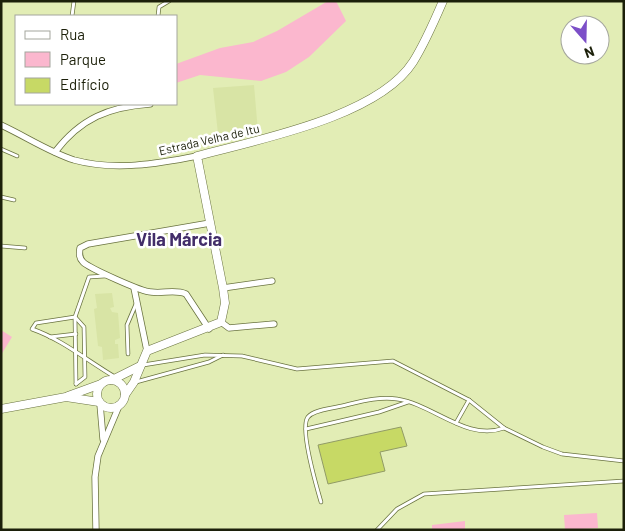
<svg xmlns="http://www.w3.org/2000/svg" width="625" height="531" font-family="Barlow,sans-serif">
	<style>
		.built { fill: #d8e4a5 }
		.green { fill: #fbb7ce }
		.building { fill: #c7d965; stroke: #919b66 }
		.lines { fill: none; stroke-linecap: round; stroke-linejoin: round }
		.service-casing { stroke: #6a7340; stroke-width: 4.5 }
		.minor-casing { stroke: #6a7340; stroke-width: 7 }
		.tertiary-casing { stroke: #6a7340; stroke-width: 9 }
		.service { stroke: #fff; stroke-width: 3 }
		.minor { stroke: #fff; stroke-width: 5.5 }
		.tertiary { stroke: #fff; stroke-width: 8 }
		.labels { text-anchor: middle; dominant-baseline: central; stroke-width: 5; stroke-linejoin: round; paint-order: stroke }
		.street-label { font-size: 12px; fill: #1c200a; stroke: #fff }
		.district-label { font-size: 18px; font-weight: bold; fill: #422d69; stroke: #fff }
	</style>
	<rect width="100%" height="100%" fill="#e2edb5"/>
	<g class="built">
		<path d="M254,85L258,132L219,143L213,88Z"/>
		<path d="M112,293L114,307L110,308L112,312L118,313L120,338L115,340V344H118L119,358L103,360L102,347L98,346L94,309L97,308L95,294Z"/>
	</g>
	<g class="green">
		<path d="M328,1H336L346,21L309,57L286,72L261,81L200,75L176,83V64L220,48L253,42L277,31Z"/>
		<path d="M1,330L12,337L1,355Z"/>
		<path d="M597,513L598,528L565,530L564,515Z"/>
		<path d="M465,521V530H432V525Z"/>
	</g>
	<path class="building" d="M401,427L407,446L380,452L385,471L328,484L318,445Z"/>
	<g class="lines">
		<defs>
			<g id="service">
				<path d="M72,16L74,1"/>
				<path d="M158,16L159,7L169,1"/>
				<path d="M1,149L17,156"/>
				<path d="M1,197L14,200"/>
				<path d="M1,246L25,248"/>
				<path d="M50,337L76,334"/>
				<path d="M128,354L127,325L136,304"/>
				<path d="M143,365L205,355L242,356L297,369L393,361L469,400L504,428L543,447L562,454L624,461"/>
				<path d="M136,382L209,362L223,355"/>
				<path d="M76,384L85,377L84,327L75,317L36,323L32,329C61,339 88,361 115,377"/>
				<path d="M76,384L75,317L89,277L105,276"/>
				<path d="M456,423L469,400"/>
				<path d="M306,429L379,412L408,402"/>
				<path d="M321,502C317,488 299,428 308,417C314,410 329,409 337,407C356,403 377,396 397,399C433,404 467,442 504,428"/>
				<path d="M377,530L397,509L424,494L624,481"/>
			</g>
			<g id="minor">
				<path d="M1,125C25,136 49,152 74,160C114,171 157,164 197,156"/>
				<path d="M55,152C81,118 109,107 150,104"/>
				<path d="M134,288L147,351"/>
				<path d="M223,288L272,281"/>
				<path d="M221,322L229,328L274,324"/>
				<path d="M209,329L186,294C175,289 163,294 151,292C142,292 89,268 83,262C79,258 79,254 80,248L88,244L210,223"/>
				<path d="M100,404L103,439"/>
				<path d="M96,530L95,477L98,456L119,406"/>
			</g>
			<g id="tertiary">
				<circle cx="111" cy="394" r="14"/>
				<path d="M112,380L140,366"/>
				<path d="M125,395L134,382L147,351L221,322L225,303L223,288L197,156C256,140 378,117 413,62C425,43 434,22 443,1"/>
				<path d="M68,396L101,384"/>
				<path d="M1,409L66,397L99,402"/>
			</g>
		</defs>
		<use href="#service" class="service-casing"/>
		<use href="#minor" class="minor-casing"/>
		<use href="#tertiary" class="tertiary-casing"/>
		<use href="#service" class="service"/>
		<use href="#minor" class="minor"/>
		<use href="#tertiary" class="tertiary"/>
	</g>
	<g class="labels">
		<g class="street-label">
			<text transform="translate(209 139) rotate(-13)">Estrada Velha de Itu</text>
		</g>
		<g class="district-label">
			<text x="179" y="239">Vila Márcia</text>
		</g>
	</g>
	<rect width="625" height="531" fill="none" stroke="#1c200a" stroke-width="5"/>
	<rect x="15" y="15" width="162" height="90" fill="#ffffff" stroke="#a4a69d"/>
	<rect x="25" y="31" width="25" height="8" fill="#ffffff" stroke="#a4a69d"/>
	<text x="60" y="40" font-size="15" fill="#1c200a">Rua</text>
	<rect x="25" y="52" width="25" height="15" fill="#fbb7ce" stroke="#a4a69d"/>
	<text x="60" y="65" font-size="15" fill="#1c200a">Parque</text>
	<rect x="25" y="78" width="25" height="15" fill="#c7d965" stroke="#a4a69d"/>
	<text x="60" y="90" font-size="15" fill="#1c200a">Edifício</text>
	<g transform="translate(585 40) rotate(160)"><circle r="24" fill="#ffffff" stroke="#a4a69d"/>
	<path d="M0-4L9 19L0 12L-9 19Z" fill="#7c4fc8"/>
	<text y="-8" font-size="14" font-weight="bold" text-anchor="middle" fill="#1c200a">N</text>
	</g>
</svg>
